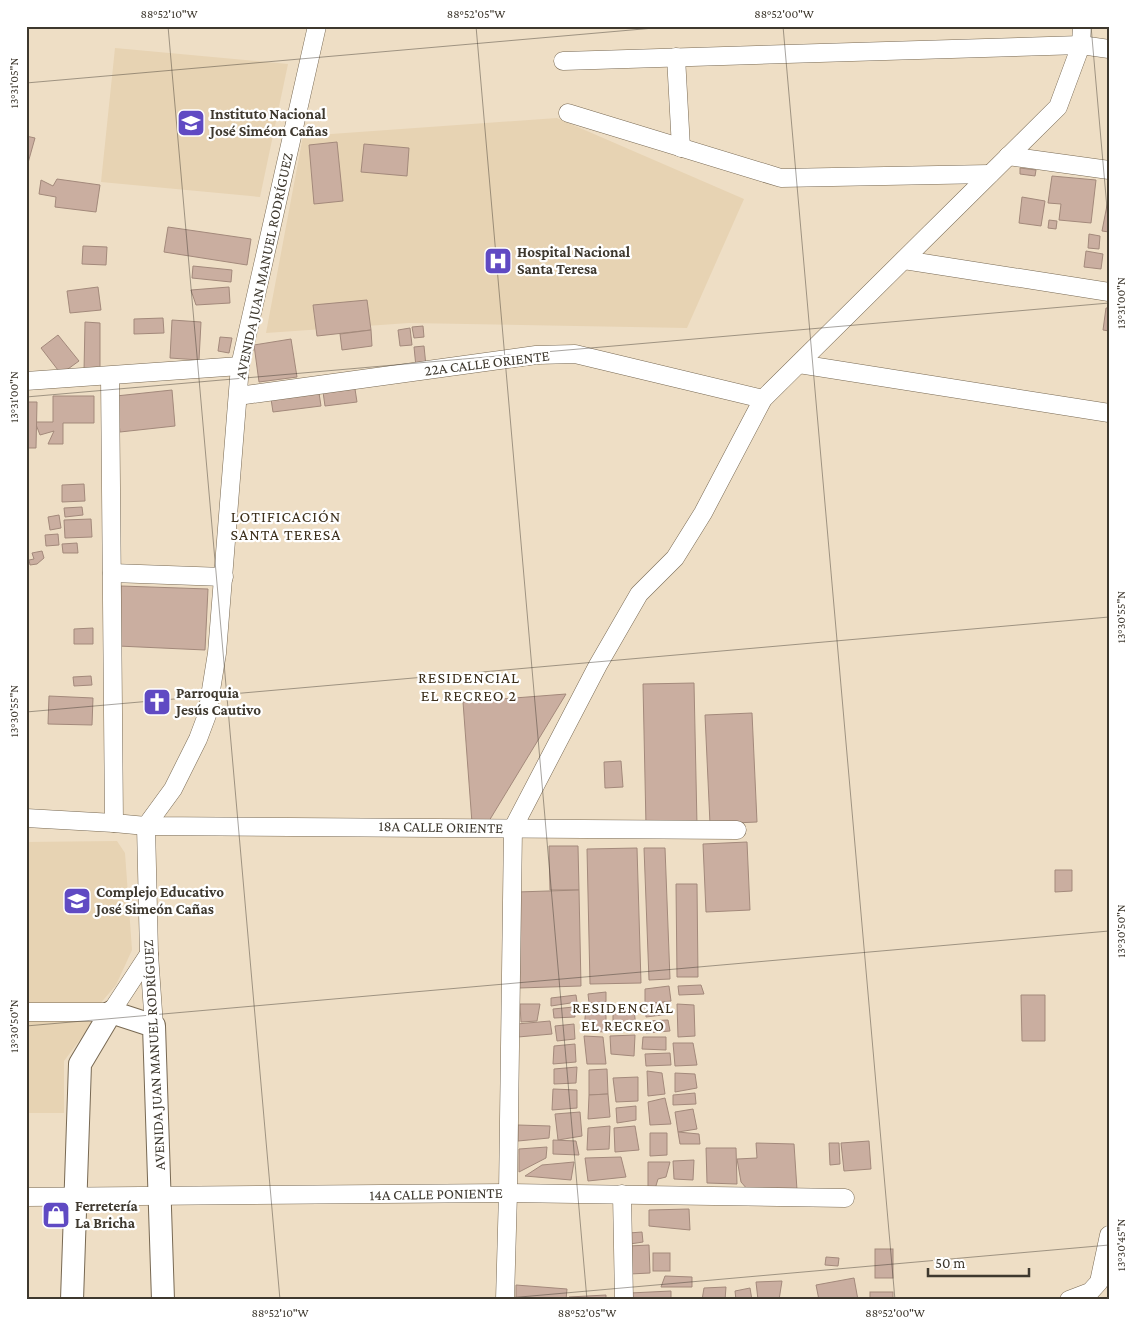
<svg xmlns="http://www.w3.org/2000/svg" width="1135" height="1326" font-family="'Crimson Pro',serif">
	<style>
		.built { fill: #e7d3b3 }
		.building { fill: #caaea0; stroke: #a3897b }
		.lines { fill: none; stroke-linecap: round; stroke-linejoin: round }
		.minor-casing { stroke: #786953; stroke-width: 19 }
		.major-casing { stroke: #786953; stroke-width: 24 }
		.minor { stroke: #fff; stroke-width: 18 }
		.major { stroke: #fff; stroke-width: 22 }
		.ticks { fill: none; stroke: #3e382e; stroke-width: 1; stroke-opacity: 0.45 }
		.labels { text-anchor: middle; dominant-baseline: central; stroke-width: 4.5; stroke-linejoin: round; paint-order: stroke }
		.poi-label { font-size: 15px; font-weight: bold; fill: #3e382e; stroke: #fff; text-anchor: start }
		.street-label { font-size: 15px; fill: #3e382e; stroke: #fff }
		.neighbourhood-label { font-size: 16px; letter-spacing: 1px; fill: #3b2e1a; stroke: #fff }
		.neatline { fill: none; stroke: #3e382e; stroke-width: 2 }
		.ticks-label { font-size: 12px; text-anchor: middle; fill: #3e382e }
	</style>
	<rect width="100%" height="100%" fill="#eedec5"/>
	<g class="built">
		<path d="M115,48L288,64L260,197L101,182Z"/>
		<path d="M557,118L744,199L687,328L409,323L266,333L303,136Z"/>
		<path d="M117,841L125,853L132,950L116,985L99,1005L26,1006V842Z"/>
		<path d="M26,1021L93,1022L64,1061V1113H26Z"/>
	</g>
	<g class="building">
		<path d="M26,136L35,138L26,170Z"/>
		<path d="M337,142L343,201L314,204L309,145Z"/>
		<path d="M364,144L409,148L407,176L361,172Z"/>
		<path d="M1020,168L1036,170L1035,176L1020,174Z"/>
		<path d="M1052,176L1096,180L1091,223L1059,220L1061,204L1048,203Z"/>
		<path d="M57,179L100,185L96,212L55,207L56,197L39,194L41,180L53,186Z"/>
		<path d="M1109,195V232L1102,231Z"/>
		<path d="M1022,197L1045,201L1041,226L1019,223Z"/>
		<path d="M1049,220L1057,221L1056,229L1048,228Z"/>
		<path d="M168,227L251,239L247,265L164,252Z"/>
		<path d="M1089,234L1100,236L1099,249L1088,248Z"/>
		<path d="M83,246L107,247L106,265L82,264Z"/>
		<path d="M1086,251L1103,254L1101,269L1084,267Z"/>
		<path d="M193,266L232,270L231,282L192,278Z"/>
		<path d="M98,287L101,310L70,313L67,291Z"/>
		<path d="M229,287L230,303L196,305L191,290Z"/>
		<path d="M367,300L371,330L317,336L313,305Z"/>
		<path d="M1106,308H1109V331L1103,330Z"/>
		<path d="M163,318L164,333L134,334V319Z"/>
		<path d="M172,320L201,322L199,360L170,358Z"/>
		<path d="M85,322L100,323V371H84Z"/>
		<path d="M423,326L424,337L414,338L412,327Z"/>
		<path d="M410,328L412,345L400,346L398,330Z"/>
		<path d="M371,330L372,346L342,350L340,334Z"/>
		<path d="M58,335L79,361L61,374L41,348Z"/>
		<path d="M220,337L232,338L229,353L218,351Z"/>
		<path d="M291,339L297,377L259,382L254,345Z"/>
		<path d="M424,346L426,366L416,367L414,347Z"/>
		<path d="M355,389L357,402L325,406L323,392Z"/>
		<path d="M172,390L175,426L120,432L116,396Z"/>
		<path d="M319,393L321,406L273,412L271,399Z"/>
		<path d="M53,396H94V423H63V444H48L54,431L40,435L35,422H53Z"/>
		<path d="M26,402H37L36,448H26Z"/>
		<path d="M84,484L85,501L62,502V485Z"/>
		<path d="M82,507L83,515L65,517L64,508Z"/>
		<path d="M59,515L61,528L50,530L48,517Z"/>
		<path d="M91,519L92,537L65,538L64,520Z"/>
		<path d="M58,534L59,545L46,546L45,535Z"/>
		<path d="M77,543L78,553H63L62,544Z"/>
		<path d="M42,551L44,558L37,564L30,565L29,560L34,559L32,553Z"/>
		<path d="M121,586L208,589L205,650L118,646Z"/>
		<path d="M93,628V644H74V629Z"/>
		<path d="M91,676L92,685L74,686L73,677Z"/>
		<path d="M694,683L697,825L646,826L643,684Z"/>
		<path d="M566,694L489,821L472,823L463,702Z"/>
		<path d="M49,696L93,698L92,725L48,724Z"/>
		<path d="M752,713L757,822L710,824L705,715Z"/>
		<path d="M621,761L623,787L605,788L604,762Z"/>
		<path d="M747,842L750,910L706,912L703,844Z"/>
		<path d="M549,846H578L579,890H550Z"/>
		<path d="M637,848L641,983L590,984L587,849Z"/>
		<path d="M644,848H665L670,979L649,980Z"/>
		<path d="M1055,870H1072V891L1055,892Z"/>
		<path d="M676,884H697L698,977H677Z"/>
		<path d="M579,890L581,986L519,988L517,892Z"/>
		<path d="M701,985L704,994L679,995L678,986Z"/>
		<path d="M669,986L671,1001L645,1004V989Z"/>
		<path d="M606,992V1002L589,1003L588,994Z"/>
		<path d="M576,995L577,1002L551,1006V998Z"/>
		<path d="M1021,995H1045V1041H1022Z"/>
		<path d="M667,1002L670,1014L646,1017L645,1004Z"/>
		<path d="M520,1004H540L537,1021L521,1022Z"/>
		<path d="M677,1004L694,1005L695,1036L678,1037Z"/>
		<path d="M586,1006L606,1007V1032L584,1031Z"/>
		<path d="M574,1007L575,1017L554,1018L553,1009Z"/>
		<path d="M613,1009H634L636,1028L613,1030Z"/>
		<path d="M668,1020L670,1031L646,1033L645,1021Z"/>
		<path d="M550,1021L552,1034L518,1037L517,1024Z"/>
		<path d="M574,1024L575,1039L557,1041L555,1026Z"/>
		<path d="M635,1035L634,1056L611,1054L610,1036Z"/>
		<path d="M584,1036L603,1037L606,1064H587Z"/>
		<path d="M643,1037H666V1050L642,1049Z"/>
		<path d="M673,1043H693L697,1065L675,1066Z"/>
		<path d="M575,1044L576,1062L553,1064L554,1046Z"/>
		<path d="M670,1053L671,1065L646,1066L645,1054Z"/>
		<path d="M577,1067L576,1083L554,1084V1069Z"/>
		<path d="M607,1069L608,1094L589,1095V1070Z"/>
		<path d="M647,1071L662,1073L665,1094L648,1096Z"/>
		<path d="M675,1073L695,1074L697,1088L675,1092Z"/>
		<path d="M638,1077V1101L616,1102L613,1078Z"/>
		<path d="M553,1089L577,1090V1108L552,1110Z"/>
		<path d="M695,1093L696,1104L673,1105V1095Z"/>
		<path d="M608,1094L610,1117L588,1119L589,1095Z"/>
		<path d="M665,1098L671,1124L650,1125L648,1102Z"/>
		<path d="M636,1106V1120L617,1123L616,1108Z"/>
		<path d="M693,1109L697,1129L678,1132L675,1112Z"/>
		<path d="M580,1112L582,1136L558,1140L555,1114Z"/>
		<path d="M518,1125L550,1126L549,1138L518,1141Z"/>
		<path d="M610,1126L609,1149L587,1150L588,1128Z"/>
		<path d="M635,1126L639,1150L615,1152L614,1128Z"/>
		<path d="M678,1132L699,1134L700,1144H680Z"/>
		<path d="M650,1133H667V1155L650,1156Z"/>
		<path d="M553,1140L576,1141L579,1155L553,1154Z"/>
		<path d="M869,1141L871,1169L844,1171L841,1143Z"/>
		<path d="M756,1143L794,1144L797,1190H748L741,1182L737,1159L757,1158Z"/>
		<path d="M829,1143H839L840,1164L830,1165Z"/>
		<path d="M547,1147L546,1158L519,1172V1149Z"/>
		<path d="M706,1148H736L737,1184L707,1183Z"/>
		<path d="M621,1157L626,1177L588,1181L585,1158Z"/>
		<path d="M694,1160L693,1180L674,1179L673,1161Z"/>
		<path d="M574,1162L571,1180L525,1176L542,1165Z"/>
		<path d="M648,1162H670L666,1177L658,1179L655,1189H648Z"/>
		<path d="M60,1208L64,1212L66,1227L47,1226L46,1209Z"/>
		<path d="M689,1209L690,1230L649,1226V1210Z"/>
		<path d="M642,1232L643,1242L630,1244L629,1233Z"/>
		<path d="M649,1245L650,1273L630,1274L629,1246Z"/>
		<rect x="875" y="1249" width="18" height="29"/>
		<rect x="653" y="1253" width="17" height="18"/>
		<path d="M826,1257L839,1258L838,1266L825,1265Z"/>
		<path d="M665,1276L692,1277V1287H661Z"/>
		<path d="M854,1278L858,1300H819L816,1285Z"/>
		<path d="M782,1281L779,1300H758L756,1282Z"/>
		<path d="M516,1285L567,1289L566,1300H516Z"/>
		<path d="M726,1287L725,1300H702L704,1288Z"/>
		<path d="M750,1288L752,1300H736L735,1291Z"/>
		<path d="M671,1291V1300H630V1293Z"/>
		<rect x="870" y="1292" width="23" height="8"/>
		<path d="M606,1295V1300H569V1297Z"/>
	</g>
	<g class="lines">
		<defs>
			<g id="minor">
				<path d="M676,57L681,148"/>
				<path d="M563,61L1081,45L1109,49"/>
				<path d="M568,113L781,178L990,174"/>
				<path d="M1008,156L1109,170"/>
				<path d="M904,260L1109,292"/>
				<path d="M799,364L1109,413"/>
				<path d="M110,376L114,823"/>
				<path d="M26,381L240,366"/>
				<path d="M238,396L536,355L575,354L763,399"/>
				<path d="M112,573L224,577"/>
				<path d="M26,818L114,823L146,826L737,830"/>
				<path d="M26,1012H111L149,954"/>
				<path d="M154,1026L149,954L146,826L173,789L198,739L207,715L217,653L240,366L317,26"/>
				<path d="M622,1194L624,1300"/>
				<path d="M26,1197L508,1193L845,1198"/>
				<path d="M505,1300L508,1193L513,828L598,665L639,594L675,558L703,513L763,399L1058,107L1081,45L1082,26"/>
				<path d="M1069,1300L1090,1292L1099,1282L1109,1235"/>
			</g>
			<path id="major" d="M72,1300L80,1064L111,1012L154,1026L163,1300"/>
		</defs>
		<use href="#minor" class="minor-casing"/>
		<use href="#major" class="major-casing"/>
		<use href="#minor" class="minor"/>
		<use href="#major" class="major"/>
	</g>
	<path class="ticks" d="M168,26L280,1300M476,26L587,1300M783,26L895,1300M1091,26L1109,231M26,83L677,26M26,397L1109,303M26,712L1109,617M26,1026L1109,931M486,1300L1109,1245"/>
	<defs>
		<symbol id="school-square" viewBox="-11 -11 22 22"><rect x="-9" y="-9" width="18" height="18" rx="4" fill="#604ac3" stroke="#fff"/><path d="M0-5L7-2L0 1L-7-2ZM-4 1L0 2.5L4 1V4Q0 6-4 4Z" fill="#fff"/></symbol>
		<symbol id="hospital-square" viewBox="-11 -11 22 22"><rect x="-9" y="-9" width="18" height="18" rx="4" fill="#604ac3" stroke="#fff"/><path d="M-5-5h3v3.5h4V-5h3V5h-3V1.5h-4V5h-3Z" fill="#fff"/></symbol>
		<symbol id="church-square" viewBox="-11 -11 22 22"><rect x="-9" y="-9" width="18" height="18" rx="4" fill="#604ac3" stroke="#fff"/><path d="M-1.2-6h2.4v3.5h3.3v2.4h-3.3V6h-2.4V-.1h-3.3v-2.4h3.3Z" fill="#fff"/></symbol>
		<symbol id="shop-square" viewBox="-11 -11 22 22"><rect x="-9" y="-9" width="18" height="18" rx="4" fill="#604ac3" stroke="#fff"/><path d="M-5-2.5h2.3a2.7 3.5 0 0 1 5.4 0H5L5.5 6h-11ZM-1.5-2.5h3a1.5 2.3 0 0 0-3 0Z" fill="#fff"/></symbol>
	</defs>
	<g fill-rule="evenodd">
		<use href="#school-square" x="175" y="107" width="32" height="32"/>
		<use href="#hospital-square" x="482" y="245" width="32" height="32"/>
		<use href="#church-square" x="141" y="686" width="32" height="32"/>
		<use href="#school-square" x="61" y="885" width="32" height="32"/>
		<use href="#shop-square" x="40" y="1199" width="32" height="32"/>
	</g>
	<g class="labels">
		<g class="poi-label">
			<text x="210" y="114">Instituto Nacional<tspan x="210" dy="17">José Siméon Cañas</tspan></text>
			<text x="517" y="252">Hospital Nacional<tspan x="517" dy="17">Santa Teresa</tspan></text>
			<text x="176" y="693">Parroquia<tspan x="176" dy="17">Jesús Cautivo</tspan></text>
			<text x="96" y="892">Complejo Educativo<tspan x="96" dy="17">José Simeón Cañas</tspan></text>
			<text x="75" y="1206">Ferretería<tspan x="75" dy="17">La Bricha</tspan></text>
		</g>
		<g class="street-label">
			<text transform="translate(264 266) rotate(-78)">AVENIDA JUAN MANUEL RODRÍGUEZ</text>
			<text transform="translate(487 363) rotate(-7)">22A CALLE ORIENTE</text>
			<text transform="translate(441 827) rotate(1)">18A CALLE ORIENTE</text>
			<text transform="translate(154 1055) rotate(-93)">AVENIDA JUAN MANUEL RODRÍGUEZ</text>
			<text transform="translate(436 1194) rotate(-1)">14A CALLE PONIENTE</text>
		</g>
		<g class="neighbourhood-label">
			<text x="286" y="516">LOTIFICACIÓN<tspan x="286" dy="18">SANTA TERESA</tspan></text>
			<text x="469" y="677">RESIDENCIAL<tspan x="469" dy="18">EL RECREO 2</tspan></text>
			<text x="623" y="1007">RESIDENCIAL<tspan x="623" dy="18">EL RECREO</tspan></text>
		</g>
	</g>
	<rect width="1135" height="1326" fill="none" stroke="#ffffff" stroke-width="55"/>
	<path d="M928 1268v8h101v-8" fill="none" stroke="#3e382e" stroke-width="2.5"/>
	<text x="935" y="1268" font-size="15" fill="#3e382e" stroke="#ffffff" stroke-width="4" paint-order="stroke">50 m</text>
	<rect x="28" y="28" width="1080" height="1270" class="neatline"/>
	<g class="ticks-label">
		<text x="169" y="18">88°52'10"W</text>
		<text x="476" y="18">88°52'05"W</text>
		<text x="784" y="18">88°52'00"W</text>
		<text transform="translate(14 83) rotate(-90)" y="4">13°31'05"N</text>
		<text transform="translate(1121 303) rotate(-90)" y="4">13°31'00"N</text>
		<text transform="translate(14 397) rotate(-90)" y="4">13°31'00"N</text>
		<text transform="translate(1121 617) rotate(-90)" y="4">13°30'55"N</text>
		<text transform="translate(14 711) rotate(-90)" y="4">13°30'55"N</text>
		<text transform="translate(1121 931) rotate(-90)" y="4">13°30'50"N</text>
		<text transform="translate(14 1026) rotate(-90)" y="4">13°30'50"N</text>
		<text transform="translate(1121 1245) rotate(-90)" y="4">13°30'45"N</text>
		<text x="280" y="1317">88°52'10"W</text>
		<text x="587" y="1317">88°52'05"W</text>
		<text x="895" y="1317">88°52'00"W</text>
	</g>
</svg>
